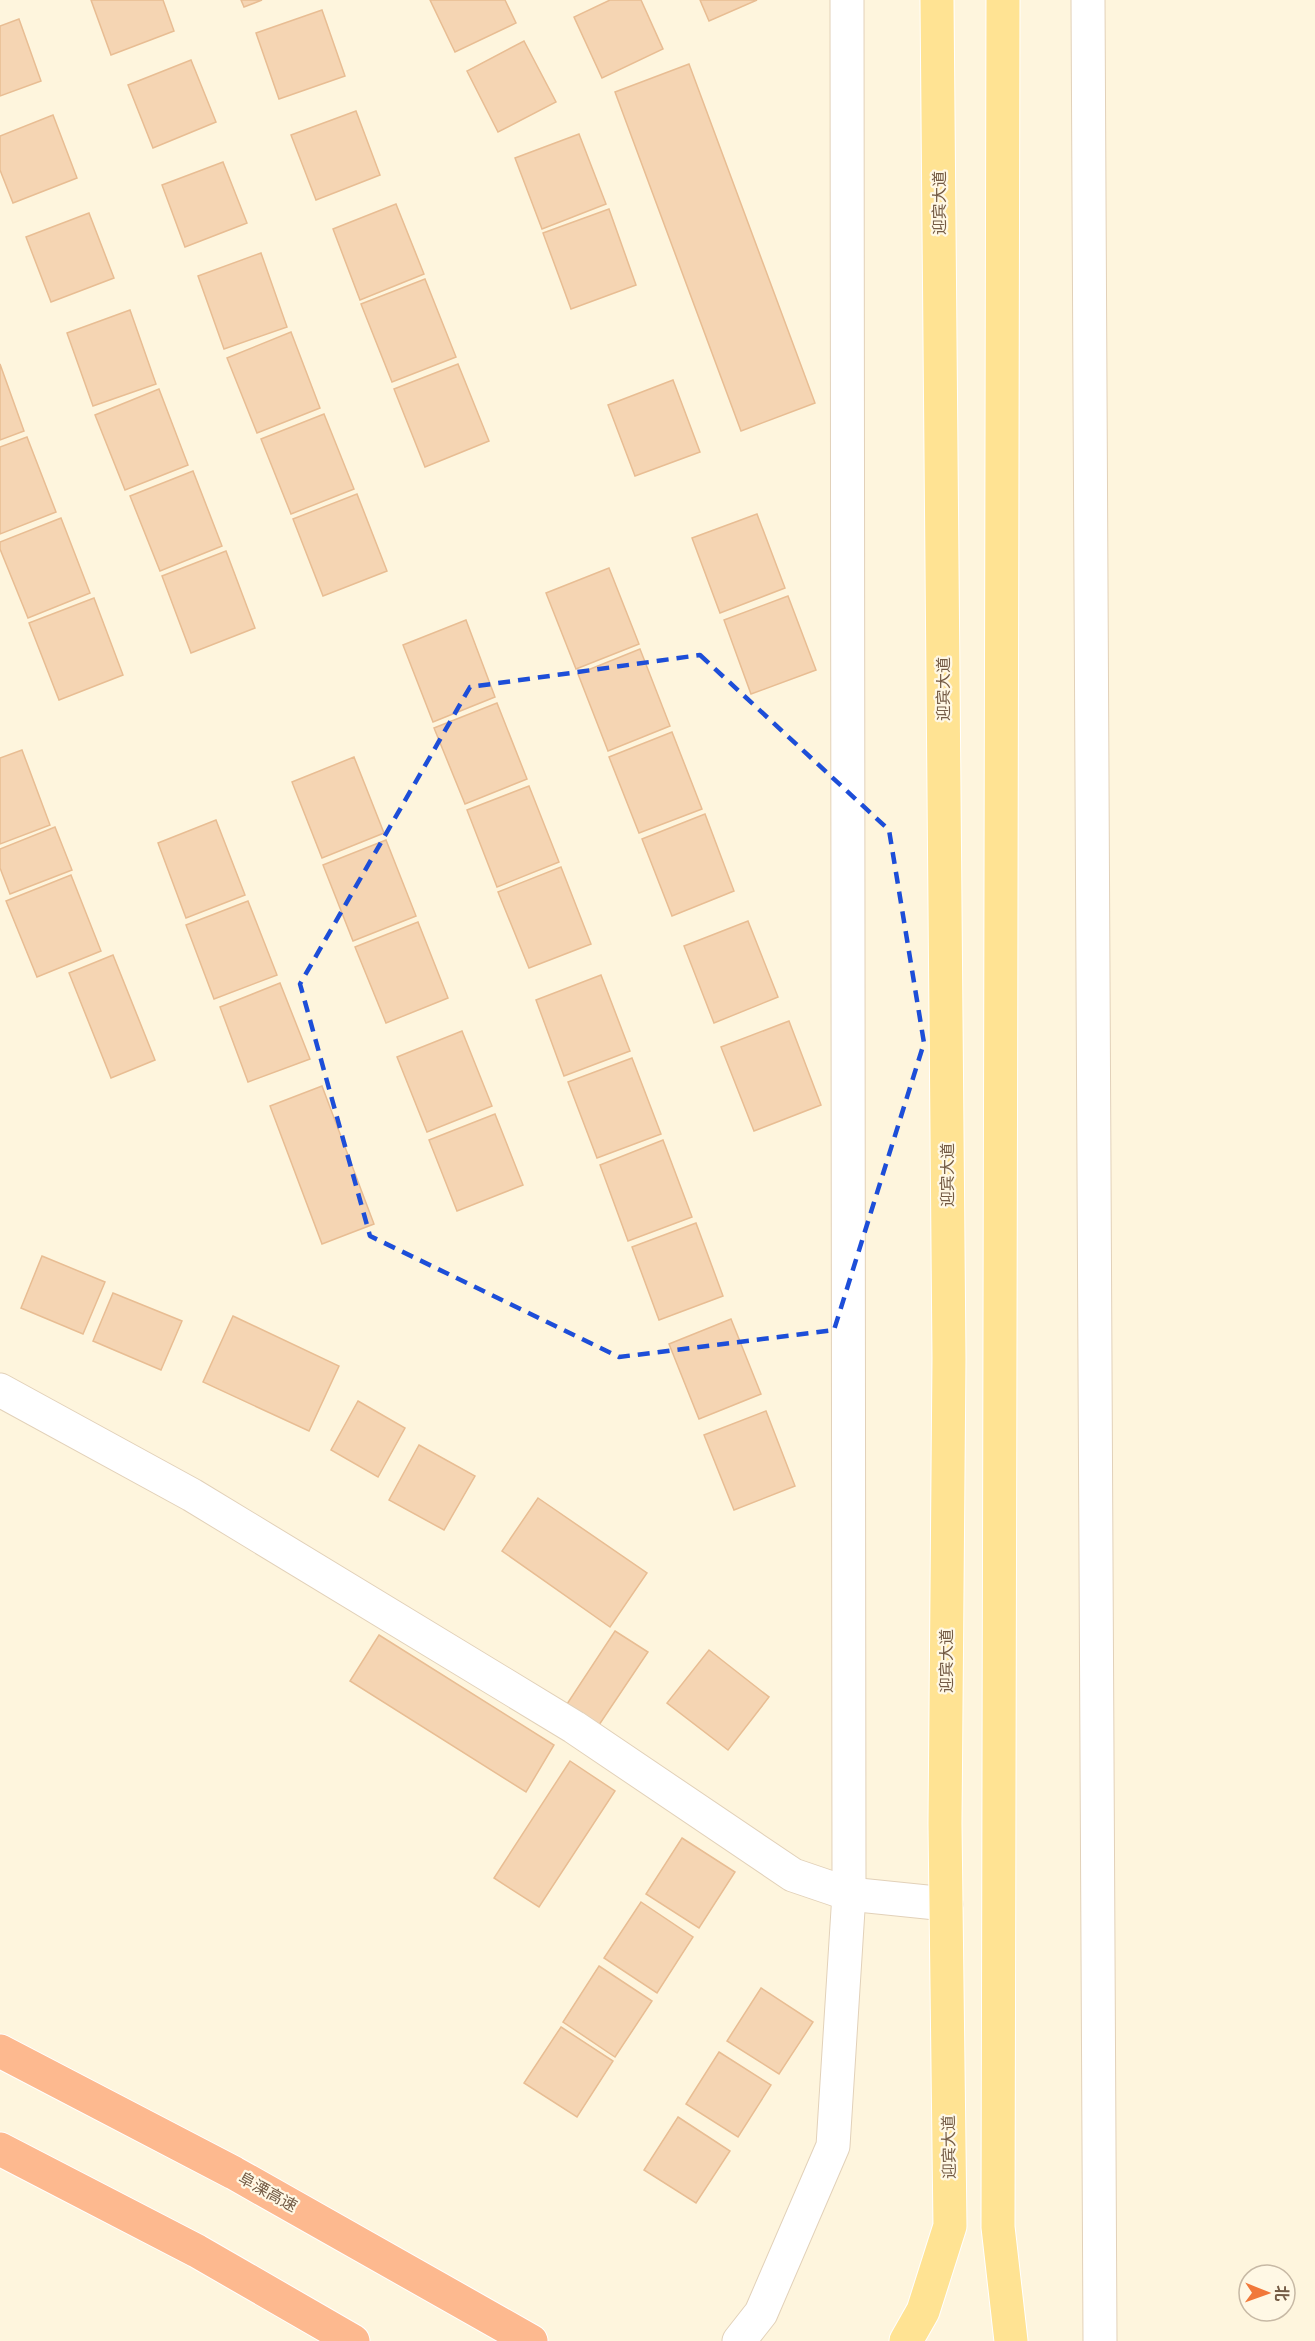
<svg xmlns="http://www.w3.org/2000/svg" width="1315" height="2341" font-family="'Public Sans','Noto Sans SC',sans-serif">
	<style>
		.building { fill: #f5d5b3; stroke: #e8bd93; stroke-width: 1.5 }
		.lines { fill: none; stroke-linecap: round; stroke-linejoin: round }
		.minor-casing { stroke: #e2d1b9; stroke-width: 35 }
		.major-casing { stroke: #fff; stroke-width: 35 }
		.highway-casing { stroke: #fff; stroke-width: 35 }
		.minor { stroke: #fff; stroke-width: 33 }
		.major { stroke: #ffe393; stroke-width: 33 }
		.highway { stroke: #fdb98f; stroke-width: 33 }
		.marked { fill: none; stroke: #1d4ed8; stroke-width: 4.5; stroke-dasharray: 12 8; stroke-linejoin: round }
		.labels { text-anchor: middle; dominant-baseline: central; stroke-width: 4.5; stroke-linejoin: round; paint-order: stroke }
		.street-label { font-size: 16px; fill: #745b45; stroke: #fff8e5 }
	</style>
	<rect width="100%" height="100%" fill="#fef5dd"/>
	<g class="building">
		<path d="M91,0H163L174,31L111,55Z"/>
		<path d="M241,0H262L244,7Z"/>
		<path d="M430,0H505L516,23L455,52Z"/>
		<path d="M610,0H641L663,49L602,78L574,17Z"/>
		<path d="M700,0H757L709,21Z"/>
		<path d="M322,10L345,76L279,99L256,33Z"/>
		<path d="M19,19L41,81L0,96V26Z"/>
		<path d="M524,41L556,102L498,132L467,71Z"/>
		<path d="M191,60L216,122L153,148L128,85Z"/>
		<path d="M689,64L815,403L741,431L615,92Z"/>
		<path d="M356,111L380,175L316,200L291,135Z"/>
		<path d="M53,115L77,178L13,203L0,170V136Z"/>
		<path d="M579,134L606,204L542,229L515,158Z"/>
		<path d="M223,162L247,223L185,247L162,185Z"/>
		<path d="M396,204L424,274L360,300L333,229Z"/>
		<path d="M609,209L636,285L571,309L543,233Z"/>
		<path d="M89,213L114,278L51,302L26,237Z"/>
		<path d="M261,253L287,327L224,349L198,276Z"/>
		<path d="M425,279L456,357L392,382L361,304Z"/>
		<path d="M130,310L156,384L93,406L67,333Z"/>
		<path d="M291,332L320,408L257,433L227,358Z"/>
		<path d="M0,364L24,431L0,440Z"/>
		<path d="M458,364L489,441L425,467L394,389Z"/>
		<path d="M673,380L700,452L635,476L608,405Z"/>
		<path d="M159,389L188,465L125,490L95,415Z"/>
		<path d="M324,414L354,489L291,514L261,439Z"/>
		<path d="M27,437L56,512L0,534V447Z"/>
		<path d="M193,471L222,546L160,571L130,496Z"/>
		<path d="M357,494L387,571L323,596L293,519Z"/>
		<path d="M757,514L785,588L720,613L692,538Z"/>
		<path d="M61,518L90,593L28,618L0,549V542Z"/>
		<path d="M226,551L255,628L191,653L162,576Z"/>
		<path d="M609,568L639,644L576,669L546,593Z"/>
		<path d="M788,596L816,670L751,694L724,620Z"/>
		<path d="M94,598L123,675L59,700L29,623Z"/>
		<path d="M466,620L495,697L433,722L403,645Z"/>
		<path d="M640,649L670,726L608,751L578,674Z"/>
		<path d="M497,703L527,779L465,804L434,728Z"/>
		<path d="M672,732L702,809L639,833L609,757Z"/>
		<path d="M22,750L50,825L0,844V758Z"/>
		<path d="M354,757L384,833L322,858L292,782Z"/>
		<path d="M529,786L559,862L497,887L467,810Z"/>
		<path d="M705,814L734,891L672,916L642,839Z"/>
		<path d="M216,820L245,895L186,918L158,843Z"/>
		<path d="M55,827L72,870L10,894L0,868V849Z"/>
		<path d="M386,840L416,916L353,941L323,865Z"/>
		<path d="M561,867L591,944L529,968L498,892Z"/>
		<path d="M71,875L101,951L37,977L6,901Z"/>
		<path d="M248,901L277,975L214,999L186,925Z"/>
		<path d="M748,921L778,997L714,1023L684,946Z"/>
		<path d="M418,922L448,998L386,1023L355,947Z"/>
		<path d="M113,955L155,1060L111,1078L69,973Z"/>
		<path d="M601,975L630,1051L564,1076L536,1000Z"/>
		<path d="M280,983L310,1059L248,1082L220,1007Z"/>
		<path d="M789,1021L821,1105L754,1131L721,1047Z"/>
		<path d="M462,1031L492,1106L427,1132L397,1057Z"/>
		<path d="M632,1058L661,1134L597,1158L568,1082Z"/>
		<path d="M322,1086L374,1224L322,1244L270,1106Z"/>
		<path d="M495,1114L523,1185L457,1211L429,1140Z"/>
		<path d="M663,1140L692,1217L628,1241L600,1165Z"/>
		<path d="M696,1223L723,1296L659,1320L632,1247Z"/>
		<path d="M42,1256L105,1282L83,1334L21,1308Z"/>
		<path d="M113,1293L182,1321L161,1370L93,1341Z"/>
		<path d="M233,1316L339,1366L309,1431L203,1382Z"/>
		<path d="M731,1319L761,1394L699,1419L669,1344Z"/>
		<path d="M358,1401L405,1428L378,1477L331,1450Z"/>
		<path d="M766,1411L795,1486L734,1510L704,1435Z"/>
		<path d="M419,1445L475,1476L444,1530L389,1500Z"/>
		<path d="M538,1498L647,1573L610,1627L502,1551Z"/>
		<path d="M615,1631L648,1652L599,1725L567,1704Z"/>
		<path d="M379,1635L554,1745L526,1792L350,1681Z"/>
		<path d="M709,1650L769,1697L728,1750L667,1703Z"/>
		<path d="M570,1761L615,1791L539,1907L494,1878Z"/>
		<path d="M682,1838L735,1872L699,1928L646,1894Z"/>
		<path d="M641,1902L693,1937L657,1993L604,1958Z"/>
		<path d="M599,1966L652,2001L615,2057L563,2022Z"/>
		<path d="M761,1988L813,2022L779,2074L727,2041Z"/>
		<path d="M561,2027L613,2061L577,2117L524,2083Z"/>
		<path d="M719,2052L771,2085L738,2137L686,2104Z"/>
		<path d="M678,2117L730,2151L696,2203L644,2170Z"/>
	</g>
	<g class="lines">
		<defs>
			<g id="minor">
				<path d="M1088,0L1100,2341"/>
				<path d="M0,1390L192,1495L574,1727L793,1875L849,1894L946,1904"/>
				<path d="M739,2341L761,2313L833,2146L849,1894L847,0"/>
			</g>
			<g id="major">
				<path d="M1003,0L998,2227L1011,2341"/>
				<path d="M906,2341L923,2311L950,2226L945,1824L949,1358L937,0"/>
			</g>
			<g id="highway">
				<path d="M0,2051L234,2173L531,2341"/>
				<path d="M0,2149L197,2251L353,2341"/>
			</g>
		</defs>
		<use href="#minor" class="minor-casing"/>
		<use href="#major" class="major-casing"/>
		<use href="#highway" class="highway-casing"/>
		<use href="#minor" class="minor"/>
		<use href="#major" class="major"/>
		<use href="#highway" class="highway"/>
	</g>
	<path class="marked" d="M700,655L889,830L924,1043L834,1330L619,1357L370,1236L300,984L470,687Z"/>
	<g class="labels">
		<g class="street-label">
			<text transform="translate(939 203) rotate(-90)">迎宾大道</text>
			<text transform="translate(943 689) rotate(-90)">迎宾大道</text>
			<text transform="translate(947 1175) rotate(-90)">迎宾大道</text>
			<text transform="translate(946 1661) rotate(-90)">迎宾大道</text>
			<text transform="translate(949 2147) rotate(-91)">迎宾大道</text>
			<text transform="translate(268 2192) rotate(29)">阜溧高速</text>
		</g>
	</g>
	<g transform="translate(1267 2293) rotate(91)"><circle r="28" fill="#fff8e5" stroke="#c7b9a5" stroke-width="1.5"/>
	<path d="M0-4.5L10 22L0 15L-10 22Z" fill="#f1783a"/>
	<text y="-9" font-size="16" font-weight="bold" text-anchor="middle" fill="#745b45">北</text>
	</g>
</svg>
